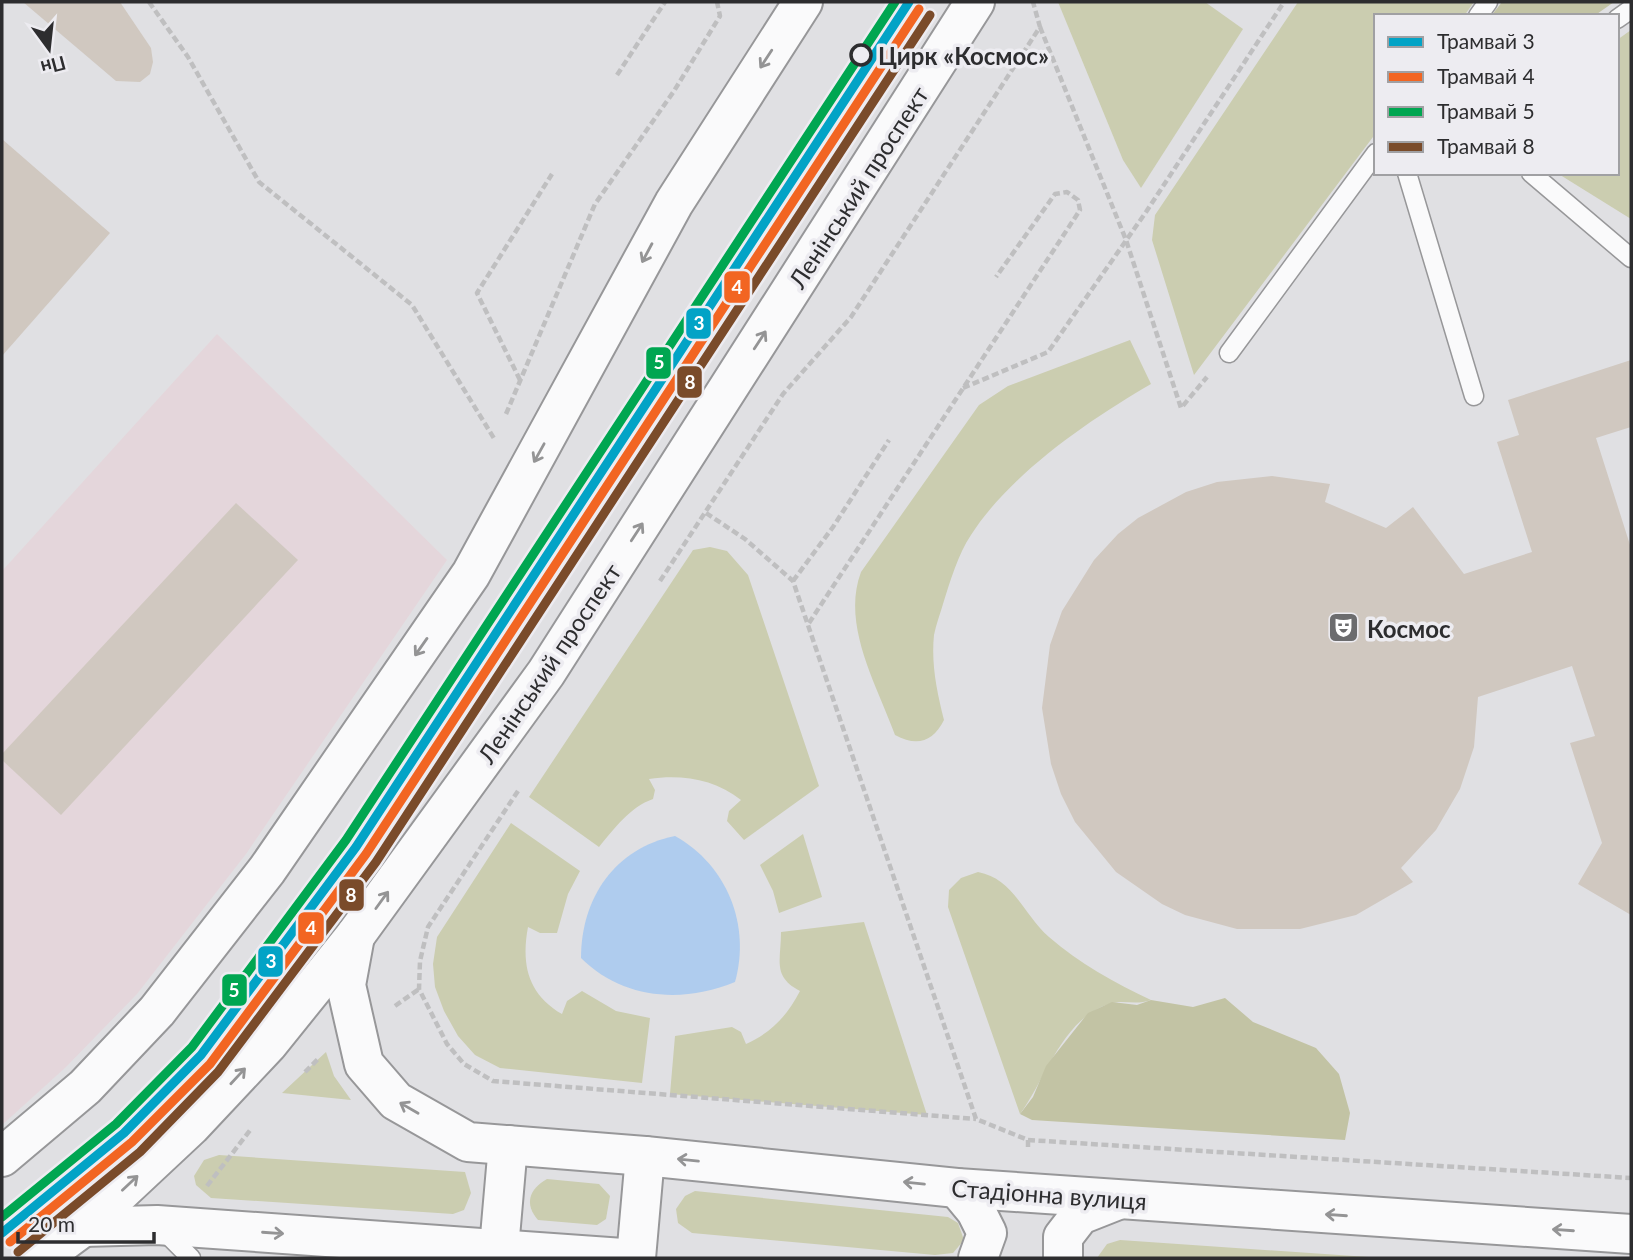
<svg xmlns="http://www.w3.org/2000/svg" width="1633" height="1260" font-family="Lato,sans-serif">
	<style>
		.industrial { fill: #e4d6db }
		.green { fill: #cbcdb0 }
		.forest { fill: #c2c3a4 }
		.water { fill: #afccee }
		.building { fill: #d0c8c0 }
		.lines { fill: none; stroke-linecap: round; stroke-linejoin: round }
		.service-casing { stroke: #979799; stroke-width: 21 }
		.tertiary-casing { stroke: #979799; stroke-width: 42 }
		.primary-casing { stroke: #979799; stroke-width: 42 }
		.path { stroke: #bfbfc0; stroke-width: 4.5; stroke-dasharray: 7 3.5; stroke-linecap: butt }
		.service { stroke: #fafafb; stroke-width: 18 }
		.tertiary { stroke: #fafafb; stroke-width: 38 }
		.primary { stroke: #fafafb; stroke-width: 38 }
		.tram-1-casing { stroke: #edecf1; stroke-width: 14 }
		.tram-2-casing { stroke: #edecf1; stroke-width: 14 }
		.tram-3-casing { stroke: #edecf1; stroke-width: 14 }
		.tram-4-casing { stroke: #edecf1; stroke-width: 14 }
		.tram-1 { stroke: #02a3c6; stroke-width: 9 }
		.tram-2 { stroke: #f26522; stroke-width: 9 }
		.tram-3 { stroke: #00a651; stroke-width: 9 }
		.tram-4 { stroke: #7a4b2a; stroke-width: 9 }
		.oneway { stroke: #949495 }
		.stop-dot { fill: #edecf1; stroke: #2d2d2f; stroke-width: 3.5 }
		.labels { text-anchor: middle; dominant-baseline: central; stroke-width: 7; stroke-linejoin: round; paint-order: stroke }
		.stop-label { font-size: 24px; font-weight: bold; fill: #2d2d2f; stroke: #edecf1; text-anchor: start }
		.street-label { font-size: 24px; fill: #2d2d2f; stroke: #edecf1 }
		.poi-label { font-size: 24px; font-weight: bold; fill: #2d2d2f; stroke: #edecf1; text-anchor: start }
		.line-badge { stroke: #edecf1; stroke-width: 2.5 }
		.badge-label { font-size: 19px; text-anchor: middle; font-weight: bold; fill: #fff }
	</style>
	<rect width="100%" height="100%" fill="#e0e0e3"/>
	<path class="industrial" d="M217,334L447,560L246,854L137,994L66,1067L2,1125V571Z"/>
	<g class="green">
		<path d="M1058,2H1205L1243,29L1141,188L1123,160Z"/>
		<path d="M1298,2H1474L1464,16H1376V133L1194,375L1152,240L1155,215Z"/>
		<path d="M1631,30V219L1557,173H1617V40Z"/>
		<path d="M1130,340L1151,384C1089,420 1010,474 971,535C958,554 950,582 943,604C940,614 936,625 934,635C931,664 937,692 944,720C933,742 917,747 895,735C877,685 841,625 861,572L979,405L1008,386Z"/>
		<path d="M710,547L727,551L748,575L819,786L744,840L727,821L729,811L741,800C715,779 681,774 649,779L655,790L653,799C630,807 614,829 599,847L529,797L693,550Z"/>
		<path d="M511,823L580,871L568,894L557,933H540L528,927C521,965 528,994 562,1014L567,1001L582,991L616,1011L650,1018L642,1083L500,1068L475,1055L458,1036L444,1011L435,987L433,964L437,937Z"/>
		<path d="M803,834L822,897L779,913L773,891L760,865Z"/>
		<path d="M978,872C1014,879 1023,914 1049,937C1079,963 1115,983 1151,1000C1135,1006 1123,999 1109,1004C1062,1019 1046,1079 1020,1114L948,907L949,890L961,878Z"/>
		<path d="M864,922L927,1115L670,1094L675,1036L732,1027L741,1032L746,1044C772,1032 787,1016 800,991C772,976 781,961 781,932Z"/>
		<path d="M326,1052L334,1076L351,1100L282,1093Z"/>
		<path d="M219,1155L465,1172L471,1193L464,1210L453,1214L211,1198L196,1185L194,1176L204,1160Z"/>
		<path d="M547,1179L599,1184L610,1196L606,1219L597,1225L538,1220C524,1204 529,1189 547,1179Z"/>
		<path d="M695,1191L948,1217L958,1223L964,1240L953,1253L935,1255L692,1233L678,1223L676,1209L685,1196Z"/>
		<path d="M1120,1240L1383,1258H1097L1107,1244Z"/>
	</g>
	<g class="forest">
		<path d="M1502,2H1614L1594,16H1491Z"/>
		<path d="M1225,998L1253,1022L1316,1048L1339,1074L1350,1113L1345,1140L1032,1120L1020,1114L1033,1097L1046,1066L1088,1013L1112,1002L1137,1005L1151,1000L1193,1007Z"/>
	</g>
	<path class="water" d="M675,836C727,865 751,925 735,982C682,1004 622,999 581,958C581,898 615,848 675,836Z"/>
	<g class="building">
		<path d="M23,2H120L151,48L153,62L150,74L140,82L116,81Z"/>
		<path d="M2,139L110,233L2,356Z"/>
		<path d="M1631,360V427L1596,438L1631,548V915L1578,884L1602,843L1570,743L1595,736L1572,666L1478,697L1474,747L1460,789L1436,830L1401,868L1413,882L1356,915L1300,929H1237L1185,915L1162,904L1116,872L1075,822L1061,794L1051,764L1042,708L1050,645L1062,611L1094,560L1118,534L1138,518L1186,492L1217,482L1272,476L1330,484L1325,502L1386,528L1413,507L1464,574L1532,552L1497,442L1519,435L1508,400Z"/>
		<path d="M236,503L298,560L61,815L2,760V754Z"/>
	</g>
	<g class="lines">
		<defs>
			<g id="service">
				<path d="M1478,16L1488,2"/>
				<path d="M1617,19L1631,9"/>
				<path d="M1407,173L1474,396"/>
				<path d="M1531,173L1631,258"/>
				<path d="M1229,353L1376,153"/>
				<path d="M162,1229L191,1258"/>
			</g>
			<g id="tertiary">
				<path d="M355,936L346,985L364,1064L396,1101L468,1142L645,1156L957,1188L1631,1234"/>
				<path d="M957,1188L976,1211L987,1233L978,1258"/>
				<path d="M83,1227L157,1225L623,1258"/>
				<path d="M499,1248L508,1145"/>
				<path d="M636,1258L645,1156"/>
				<path d="M1063,1258V1237L1080,1215L1118,1200"/>
			</g>
			<g id="primary">
				<path d="M2,1157L85,1087L157,1011L267,870L471,574L674,203L803,2"/>
				<path d="M41,1258L83,1227L191,1126L268,1044L355,936L546,673L975,2"/>
			</g>
		</defs>
		<use href="#service" class="service-casing"/>
		<use href="#tertiary" class="tertiary-casing"/>
		<use href="#primary" class="primary-casing"/>
		<g class="path">
			<path d="M149,2L188,57L259,182L412,305L495,440"/>
			<path d="M1040,27L1126,240L1181,408L1207,377"/>
			<path d="M617,75L665,2"/>
			<path d="M520,380L477,293L552,174"/>
			<path d="M963,388L1048,352L1146,212L1284,2"/>
			<path d="M506,414L595,204L674,91L720,16L717,2"/>
			<path d="M706,513L745,539L793,581L976,1119L1028,1140V1149"/>
			<path d="M660,581L783,394L851,317L1040,27L1033,2"/>
			<path d="M793,581L833,527L889,440"/>
			<path d="M809,623L1080,210L1078,200L1067,192L1055,194L996,277"/>
			<path d="M518,791L428,927L420,961L419,989L447,1044L464,1064L493,1081L976,1119"/>
			<path d="M395,1006L419,989"/>
			<path d="M305,1072L319,1058"/>
			<path d="M1028,1140L1631,1178"/>
			<path d="M207,1186L251,1129"/>
		</g>
		<use href="#service" class="service"/>
		<use href="#tertiary" class="tertiary"/>
		<use href="#primary" class="primary"/>
		<defs>
			<path id="tram-1" d="M2,1233L124,1133L201,1055L356,847L909,2"/>
			<path id="tram-2" d="M10,1242L132,1142L210,1064L366,854L919,9"/>
			<path id="tram-3" d="M2,1217L116,1124L192,1047L346,840L895,2"/>
			<path id="tram-4" d="M18,1252L140,1152L218,1072L376,862L930,15"/>
		</defs>
		<use href="#tram-1" class="tram-1-casing"/>
		<use href="#tram-2" class="tram-2-casing"/>
		<use href="#tram-3" class="tram-3-casing"/>
		<use href="#tram-4" class="tram-4-casing"/>
		<use href="#tram-1" class="tram-1"/>
		<use href="#tram-2" class="tram-2"/>
		<use href="#tram-3" class="tram-3"/>
		<use href="#tram-4" class="tram-4"/>
	</g>
	<defs><path id="oneway-shaft" d="M-6 0H5M1.5-3L5.5 0L1.5 3" fill="none" stroke-width="1.6" stroke-linecap="round" stroke-linejoin="round" transform="scale(1.75)"/></defs>
	<g class="oneway">
		<use href="#oneway-shaft" transform="translate(766 59) rotate(123)"/>
		<use href="#oneway-shaft" transform="translate(647 253) rotate(118)"/>
		<use href="#oneway-shaft" transform="translate(760 340) rotate(-57)"/>
		<use href="#oneway-shaft" transform="translate(539 453) rotate(119)"/>
		<use href="#oneway-shaft" transform="translate(637 532) rotate(-57)"/>
		<use href="#oneway-shaft" transform="translate(421 647) rotate(125)"/>
		<use href="#oneway-shaft" transform="translate(382 900) rotate(-54)"/>
		<use href="#oneway-shaft" transform="translate(238 1076) rotate(-47)"/>
		<use href="#oneway-shaft" transform="translate(409 1108) rotate(-150)"/>
		<use href="#oneway-shaft" transform="translate(688 1160) rotate(-174)"/>
		<use href="#oneway-shaft" transform="translate(130 1183) rotate(-43)"/>
		<use href="#oneway-shaft" transform="translate(914 1183) rotate(-174)"/>
		<use href="#oneway-shaft" transform="translate(1336 1215) rotate(-176)"/>
		<use href="#oneway-shaft" transform="translate(1563 1230) rotate(-176)"/>
		<use href="#oneway-shaft" transform="translate(273 1233) rotate(4)"/>
	</g>
	<defs>
		<symbol id="theatre-square" viewBox="-11 -11 22 22"><rect x="-9" y="-9" width="18" height="18" rx="4" fill="#6c6c6e" stroke="#edecf1"/><path d="M-5-5.5Q0-4 5-5.5V0Q5 5 0 6Q-5 5-5 0ZM-3.3-2.5H-1v1.5H-3.3ZM1-2.5H3.3v1.5H1ZM-2.8 1Q0 5.5 2.8 1Z" fill="#fff"/></symbol>
	</defs>
	<g fill-rule="evenodd">
		<use href="#theatre-square" x="1326" y="610" width="35" height="35"/>
	</g>
	<circle class="stop-dot" cx="861" cy="55" r="10"/>
	<g class="labels">
		<g class="stop-label">
			<text x="878" y="55">Цирк «Космос»</text>
		</g>
		<g class="street-label">
			<text transform="translate(858 187) rotate(-57)">Ленінський проспект</text>
			<text transform="translate(549 663) rotate(-56)">Ленінський проспект</text>
			<text transform="translate(1049 1194) rotate(4)">Стадіонна вулиця</text>
		</g>
		<g class="poi-label">
			<text x="1367" y="628">Космос</text>
		</g>
	</g>
	<g class="line-badge">
		<rect x="723" y="270" width="28" height="34" rx="7" fill="#f26522"/>
		<rect x="685" y="307" width="27" height="33" rx="7" fill="#02a3c6"/>
		<rect x="645" y="346" width="27" height="34" rx="7" fill="#00a651"/>
		<rect x="676" y="365" width="27" height="34" rx="7" fill="#7a4b2a"/>
		<rect x="338" y="878" width="27" height="34" rx="7" fill="#7a4b2a"/>
		<rect x="297" y="911" width="28" height="34" rx="7" fill="#f26522"/>
		<rect x="257" y="945" width="27" height="33" rx="7" fill="#02a3c6"/>
		<rect x="221" y="973" width="27" height="34" rx="7" fill="#00a651"/>
	</g>
	<g class="badge-label">
		<text x="737" y="294">4</text>
		<text x="699" y="330">3</text>
		<text x="659" y="369">5</text>
		<text x="690" y="389">8</text>
		<text x="351" y="902">8</text>
		<text x="311" y="935">4</text>
		<text x="271" y="968">3</text>
		<text x="234" y="997">5</text>
	</g>
	<rect width="1633" height="1260" fill="none" stroke="#2d2d2f" stroke-width="7"/>
	<rect x="1374" y="14" width="245" height="161" fill="#edecf1" stroke="#a0a0a3" stroke-width="2"/>
	<rect x="1388" y="37" width="35" height="10" fill="#02a3c6" stroke="#a0a0a3" stroke-width="2"/>
	<text x="1437" y="49" font-size="21" fill="#2d2d2f">Трамвай 3</text>
	<rect x="1388" y="72" width="35" height="10" fill="#f26522" stroke="#a0a0a3" stroke-width="2"/>
	<text x="1437" y="84" font-size="21" fill="#2d2d2f">Трамвай 4</text>
	<rect x="1388" y="107" width="35" height="10" fill="#00a651" stroke="#a0a0a3" stroke-width="2"/>
	<text x="1437" y="119" font-size="21" fill="#2d2d2f">Трамвай 5</text>
	<rect x="1388" y="142" width="35" height="10" fill="#7a4b2a" stroke="#a0a0a3" stroke-width="2"/>
	<text x="1437" y="154" font-size="21" fill="#2d2d2f">Трамвай 8</text>
	<g transform="translate(49 49) rotate(165)" stroke="#edecf1" stroke-width="5" paint-order="stroke">
	<path d="M0-5L12 26L0 18L-12 26Z" fill="#2d2d2f"/>
	<text y="-10" font-size="19" font-weight="bold" text-anchor="middle" fill="#2d2d2f">Пн</text>
	</g>
	<path d="M18 1232v10h136v-10" fill="none" stroke="#2d2d2f" stroke-width="3.5"/>
	<text x="28" y="1232" font-size="21" fill="#2d2d2f" stroke="#edecf1" stroke-width="5" paint-order="stroke">20 m</text>
</svg>
